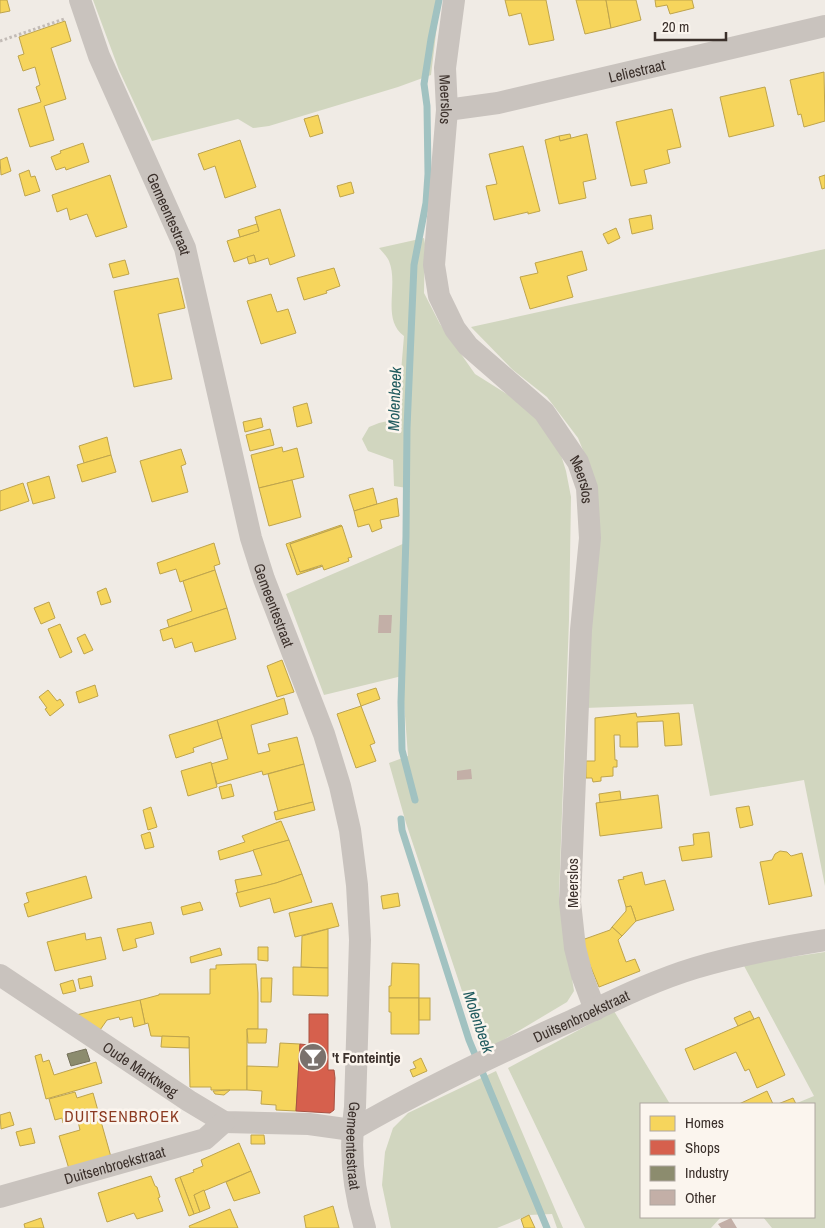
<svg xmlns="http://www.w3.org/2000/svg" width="825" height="1228" font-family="'Archivo Narrow',sans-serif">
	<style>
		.green { fill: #d1d6bf }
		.homes { fill: #f6d55c; stroke: #bea44d }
		.shops { fill: #d6604d; stroke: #a85243 }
		.industry { fill: #8c8c6e; stroke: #74705a }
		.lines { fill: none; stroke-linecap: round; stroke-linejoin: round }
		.stream { stroke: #a1c2c1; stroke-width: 7 }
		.building { fill: #c3afa7 }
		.path { stroke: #c2bbb6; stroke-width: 3; stroke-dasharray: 2.5 2.5; stroke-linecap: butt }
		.minor { stroke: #c9c3be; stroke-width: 22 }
		.labels { text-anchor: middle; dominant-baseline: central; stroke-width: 5; stroke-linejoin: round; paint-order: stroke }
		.street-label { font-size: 15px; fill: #3b302b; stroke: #fbf5ee }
		.poi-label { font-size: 15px; font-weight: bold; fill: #3b302b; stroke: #fbf5ee; text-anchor: start }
		.water-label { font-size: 16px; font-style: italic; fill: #1f5a5e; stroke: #fbf5ee }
		.neighbourhood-label { font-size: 16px; letter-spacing: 1px; fill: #8c3b22; stroke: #fbf5ee }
	</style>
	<rect width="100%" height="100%" fill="#f0ebe5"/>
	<g class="green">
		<path d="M93,0H440L431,75L398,87L269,126L253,128L238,119L152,141L119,70Z"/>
		<path d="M424,238L425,244L424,293L440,324L475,374L521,403L555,436L566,471L571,497L569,620L559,896L574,991L567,1002L485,1051L477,1036L406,823L389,763L408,756L402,676L324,695L286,594L405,543L407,488L394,486L393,460L368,451L362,439L369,427L379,423L397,419L404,336C381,319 399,285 389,261C387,257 383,252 379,248Z"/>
		<path d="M825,249V886L804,780L710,796L693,704L585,708V455L578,438L547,397L513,370L471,327Z"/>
		<path d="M825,952V1228H772L763,1217H814V1104H798L797,1103L814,1096L743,964Z"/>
		<path d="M614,1011L670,1104H641V1217H721L711,1228H585L508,1068Z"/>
		<path d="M496,1071L563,1228H557L552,1214L529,1215L497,1228H391L382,1185L385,1152L393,1128L408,1113Z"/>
	</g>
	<g class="homes">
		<path d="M0,0H7L10,11L0,13Z"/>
		<path d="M505,0H546L554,40L529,45L521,13L509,16Z"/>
		<path d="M576,0H606L611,28L585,34Z"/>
		<path d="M606,0H636L641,20L611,28Z"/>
		<path d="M655,0H692L694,8L670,14L667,5L656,7Z"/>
		<path d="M65,21L71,41L51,48L66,99L44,106L54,140L30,147L18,109L41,102L36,87L40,85L35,67L23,71L18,56L24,54L19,37Z"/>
		<path d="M824,72L825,121L804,127L801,114L798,115L790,80Z"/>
		<path d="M765,87L774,126L729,137L720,97Z"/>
		<path d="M672,109L681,147L667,150L670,163L644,170L647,183L631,186L616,122Z"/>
		<path d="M318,115L323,133L310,137L304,119Z"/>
		<path d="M570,134L571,138L560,141L559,136Z"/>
		<path d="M587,134L596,179L583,182L586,198L559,204L545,140L559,136L560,141Z"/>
		<path d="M240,140L256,187L225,198L215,166L204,170L198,154Z"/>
		<path d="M83,143L89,162L66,170L65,167L56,170L51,157L61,153L60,151Z"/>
		<path d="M523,146L540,211L528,214V212L494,220L486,186L497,184L489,154Z"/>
		<path d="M7,157L11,171L1,175L0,160Z"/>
		<path d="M29,170L31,177L35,176L40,191L25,196L19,174Z"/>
		<path d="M110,175L127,227L96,237L87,214L70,220L67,208L57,212L52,195Z"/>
		<path d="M825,175V188L822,189L819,177Z"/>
		<path d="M351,182L354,193L340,197L337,186Z"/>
		<path d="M280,209L295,256L270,265L268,258L256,262L254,255L234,262L227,241L259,231L255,217Z"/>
		<path d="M651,215L653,229L632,234L629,219Z"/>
		<path d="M257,224L259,231L240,237L238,230Z"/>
		<path d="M616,228L620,238L608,244L603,234Z"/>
		<path d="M582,251L587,270L567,276L573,297L530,309L520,277L538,273L535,263Z"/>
		<path d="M254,255L256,262L249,264L247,257Z"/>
		<path d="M125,260L129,274L113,278L109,264Z"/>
		<path d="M334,268L340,286L326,291L327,293L304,300L297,278Z"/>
		<path d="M178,278L185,308L158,314L172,379L134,387L114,291Z"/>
		<path d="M271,294L277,312L288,309L296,333L261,344L247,301Z"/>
		<path d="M307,403L312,423L297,427L293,407Z"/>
		<path d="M261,418L263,427L245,432L243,422Z"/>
		<path d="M270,429L274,445L250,451L246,435Z"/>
		<path d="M107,437L111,455L84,463L79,446Z"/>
		<path d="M282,447L283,452L297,448L304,477L259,488L251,455Z"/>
		<path d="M181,449L186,464L181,466L188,492L152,502L140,461Z"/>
		<path d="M111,455L116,472L82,482L77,465Z"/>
		<path d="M49,476L55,498L33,504L27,483Z"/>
		<path d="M292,480L301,517L269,526L259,488Z"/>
		<path d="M23,483L29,501L0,511V491Z"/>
		<path d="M373,488L377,504L354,511L349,495Z"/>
		<path d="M397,498L399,516L380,520L382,528L372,532L369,524L358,527L354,511Z"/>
		<path d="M341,525L342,526L290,544L300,572L323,566L297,575L286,544Z"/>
		<path d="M342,526L352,557L348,558L349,561L324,570L322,565L300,572L290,544Z"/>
		<path d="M214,543L220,564L214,566L215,570L180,582L176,569L160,574L157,563Z"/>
		<path d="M215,570L227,608L169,627L167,620L192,611L183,581Z"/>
		<path d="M106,588L111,602L101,605L97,592Z"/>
		<path d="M49,602L55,618L41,624L34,608Z"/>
		<path d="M227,608L236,639L195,652L192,642L175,648L172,638L163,641L160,630Z"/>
		<path d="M60,624L72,652L60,658L48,629Z"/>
		<path d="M85,634L93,650L84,654L77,638Z"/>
		<path d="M282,660L294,692L277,697L267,666Z"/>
		<path d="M95,685L98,696L79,703L76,692Z"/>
		<path d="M376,688L380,699L361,706L357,694Z"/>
		<path d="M48,690L57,701L60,699L64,705L50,716L45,709L47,708L39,697Z"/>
		<path d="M284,698L288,714L251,725L258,754L270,751L268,744L297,737L304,764L263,775L262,771L217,784L211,764L228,759L217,720Z"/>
		<path d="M361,706L375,743L370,745L376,761L356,768L337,714Z"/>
		<path d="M636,713L637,717L679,713L682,745L665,746L663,721L637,722L638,747H620V735H614L615,760H617V767H613V776L601,777V781L593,782L592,778H586V761H595V718Z"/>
		<path d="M217,720L222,738L193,748L194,752L176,758L169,735Z"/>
		<path d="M211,762L217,787L188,796L181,771Z"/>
		<path d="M304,764L313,802L278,811L268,774Z"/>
		<path d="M231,784L234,796L222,799L219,787Z"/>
		<path d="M620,791L621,800L600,803L599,794Z"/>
		<path d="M658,795L662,828L600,836L596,803Z"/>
		<path d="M313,802L315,810L276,820L274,812Z"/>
		<path d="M749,806L753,825L740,828L736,808Z"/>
		<path d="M151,807L157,827L148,830L143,810Z"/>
		<path d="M281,821L289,840L220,860L218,851L245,842L242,836Z"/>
		<path d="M150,832L154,847L145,849L141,835Z"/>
		<path d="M709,832L712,857L682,861L679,847L694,845L693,834Z"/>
		<path d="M289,840L302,874L276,883L238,893L235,880L262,875L253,850Z"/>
		<path d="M780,851L787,852L791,856L802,853L812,896L770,904L769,905L760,862L772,860L775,854Z"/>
		<path d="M642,872L645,885L665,880L674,910L636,921L631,906L626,907L618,880L624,879L623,877Z"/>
		<path d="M302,874L312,902L274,913L270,898L240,907L236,893L276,883Z"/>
		<path d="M86,876L92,898L28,917L24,904L29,902L26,893Z"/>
		<path d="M398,893L400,906L383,909L381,896Z"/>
		<path d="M200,902L203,910L183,915L181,907Z"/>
		<path d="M332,903L339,926L295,937L289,913Z"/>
		<path d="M631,906L636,921L622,936L612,927L626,911V907Z"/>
		<path d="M151,922L154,934L135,939L137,947L123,951L117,929Z"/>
		<path d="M612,927L622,936L618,940L626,962L635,959L640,971L599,987L585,953L582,940L610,930Z"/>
		<path d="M328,929V968L301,967L302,936Z"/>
		<path d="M85,933L86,940L101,937L106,959L55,971L47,942Z"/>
		<path d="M258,947H268V961L258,960Z"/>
		<path d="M220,948L222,955L191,963L190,957Z"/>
		<path d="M392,963L419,964V998H389V986H391Z"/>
		<path d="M243,964H256L258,993V1029H247V1090H211V1087H190L189,1037L151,1036L148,1023L145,1024L140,1000L159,995V994H210V969H216V965Z"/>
		<path d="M293,967L328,968V996L293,995Z"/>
		<path d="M91,976L93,986L80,989L78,979Z"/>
		<path d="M261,978H272L271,1002H261Z"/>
		<path d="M73,980L76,991L63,994L60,984Z"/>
		<path d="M389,998H419V1034H391V1012H389Z"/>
		<rect x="419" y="998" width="11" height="22"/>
		<path d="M140,1000L145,1024L134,1027L132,1017L120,1020L119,1017L107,1020L100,1030L76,1015Z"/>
		<path d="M750,1011L754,1019L738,1026L734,1018Z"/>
		<path d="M759,1017L785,1075L757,1088L749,1069L745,1071L736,1052L694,1070L685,1049Z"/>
		<path d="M247,1029H267L266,1043H248Z"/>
		<path d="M162,1036L189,1037V1048L161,1047Z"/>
		<path d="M280,1043L300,1044L296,1111L276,1110V1105L261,1104L262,1091L247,1090V1066L278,1067Z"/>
		<path d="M41,1054L43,1062L49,1060L54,1075L96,1062L102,1083L46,1099L35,1056Z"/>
		<path d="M421,1058L427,1071L413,1077L410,1070L416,1068L413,1062Z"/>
		<path d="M230,1090L224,1095L215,1094L213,1091Z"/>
		<path d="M767,1091L773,1104H739Z"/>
		<path d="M75,1092L77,1098L93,1093L111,1157L69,1169L59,1136L80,1130L77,1117L69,1119L70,1121L63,1123L62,1118L55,1120L49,1099Z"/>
		<path d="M793,1098L796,1104H778Z"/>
		<path d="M10,1112L14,1125L1,1129L0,1115Z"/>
		<path d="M31,1128L35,1143L20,1146L16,1132Z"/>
		<path d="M251,1135H264L265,1144H251Z"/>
		<path d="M239,1143L251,1171L194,1195L200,1212L194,1214L180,1177L194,1172L193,1170L203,1166L201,1160Z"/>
		<path d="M251,1171L260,1193L234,1201L226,1182Z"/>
		<path d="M151,1176L155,1186L157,1187L160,1197L158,1198L163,1211L137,1219L134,1213L107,1222L98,1193Z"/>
		<path d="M180,1177L194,1214L189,1216L175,1179Z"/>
		<path d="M204,1190L210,1208L200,1212L194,1195Z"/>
		<path d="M333,1206L339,1228H306L304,1216Z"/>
		<path d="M230,1209L238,1228H190L189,1226Z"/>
		<path d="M529,1215L535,1228H524L521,1219Z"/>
		<path d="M41,1218L44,1228H25L24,1224Z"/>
	</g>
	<path class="shops" d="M309,1014H328V1070H334L335,1078L334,1110L330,1113L296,1111L300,1044L309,1045Z"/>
	<path class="industry" d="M86,1049L90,1061L71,1066L67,1054Z"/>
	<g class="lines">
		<g class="stream">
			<path d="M415,800L402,750L401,702L406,536L407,428L414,265L426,203L428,174L427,106L424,84L431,39L439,0"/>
			<path d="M401,819L402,830L469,1040L547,1228"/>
		</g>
	</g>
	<g class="building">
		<path d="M379,615H392L391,633H378Z"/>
		<path d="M471,769L472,779L457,780V771Z"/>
		<path d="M731,1218L737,1228H721L718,1224Z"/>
	</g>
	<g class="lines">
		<path class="path" d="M0,41L64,19"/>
		<g class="minor">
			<path id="s1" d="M80,0L99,56L185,248L251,538L264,579L324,734L340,786L350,830L357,885L360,940L355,1107C349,1147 353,1189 365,1228"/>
			<path id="s2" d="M454,0L445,68L447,110L434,265L439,296L455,329L468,346L544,412L578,462L587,488L590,538L581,630L570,902L575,948L582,975L595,1010"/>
			<path id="s3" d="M447,110L498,103L825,26"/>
			<path id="s4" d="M0,975L189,1101L224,1122L309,1124L352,1130"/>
			<path id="s5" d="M352,1130C423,1089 498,1053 573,1020C613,1001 652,981 695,968C738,955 781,947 825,940"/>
			<path id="s6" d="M0,1197L205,1139L224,1122"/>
		</g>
	</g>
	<defs>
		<symbol id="bar-disc" viewBox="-11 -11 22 22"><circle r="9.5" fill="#7a716c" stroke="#fbf5ee"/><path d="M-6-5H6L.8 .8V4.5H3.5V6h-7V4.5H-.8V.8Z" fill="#fff"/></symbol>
	</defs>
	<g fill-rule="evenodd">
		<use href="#bar-disc" x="297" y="1041" width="32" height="32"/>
	</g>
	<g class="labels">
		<g class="street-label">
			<text stroke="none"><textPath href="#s3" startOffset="194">Leliestraat</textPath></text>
			<text stroke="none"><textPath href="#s2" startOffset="100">Meerslos</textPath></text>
			<text stroke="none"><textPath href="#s1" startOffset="232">Gemeentestraat</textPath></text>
			<text stroke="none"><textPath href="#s2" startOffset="535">Meerslos</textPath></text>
			<text stroke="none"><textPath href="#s1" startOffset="638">Gemeentestraat</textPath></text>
			<text transform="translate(572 883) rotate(-90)">Meerslos</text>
			<text stroke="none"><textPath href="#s5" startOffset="256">Duitsenbroekstraat</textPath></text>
			<text stroke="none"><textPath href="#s4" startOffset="169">Oude Marktweg</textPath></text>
			<text stroke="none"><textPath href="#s1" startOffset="1192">Gemeentestraat</textPath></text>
			<text stroke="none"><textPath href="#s6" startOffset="119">Duitsenbroekstraat</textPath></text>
		</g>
		<g class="poi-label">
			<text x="332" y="1057">'t Fonteintje</text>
		</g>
		<g class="water-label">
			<text transform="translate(394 399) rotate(-88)">Molenbeek</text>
			<text transform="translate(479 1022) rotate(71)">Molenbeek</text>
		</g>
		<g class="neighbourhood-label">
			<text x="122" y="1116">DUITSENBROEK</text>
		</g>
	</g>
	<rect x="640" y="1103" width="175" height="115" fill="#fbf5ee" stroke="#aea6a0"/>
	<rect x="650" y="1116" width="25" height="15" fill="#f6d55c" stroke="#aea6a0"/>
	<text x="685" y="1128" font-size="15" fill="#3b302b">Homes</text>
	<rect x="650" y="1140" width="25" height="15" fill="#d6604d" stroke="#aea6a0"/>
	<text x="685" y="1153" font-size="15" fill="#3b302b">Shops</text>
	<rect x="650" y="1166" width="25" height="15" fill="#8c8c6e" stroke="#aea6a0"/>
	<text x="685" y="1178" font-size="15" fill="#3b302b">Industry</text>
	<rect x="650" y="1190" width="25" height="15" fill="#c3afa7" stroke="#aea6a0"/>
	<text x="685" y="1203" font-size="15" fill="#3b302b">Other</text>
	<path d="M655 32v8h71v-8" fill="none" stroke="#3b302b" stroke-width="2.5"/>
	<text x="662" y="32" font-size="15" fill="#3b302b" stroke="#fbf5ee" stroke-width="4" paint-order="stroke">20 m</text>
</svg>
